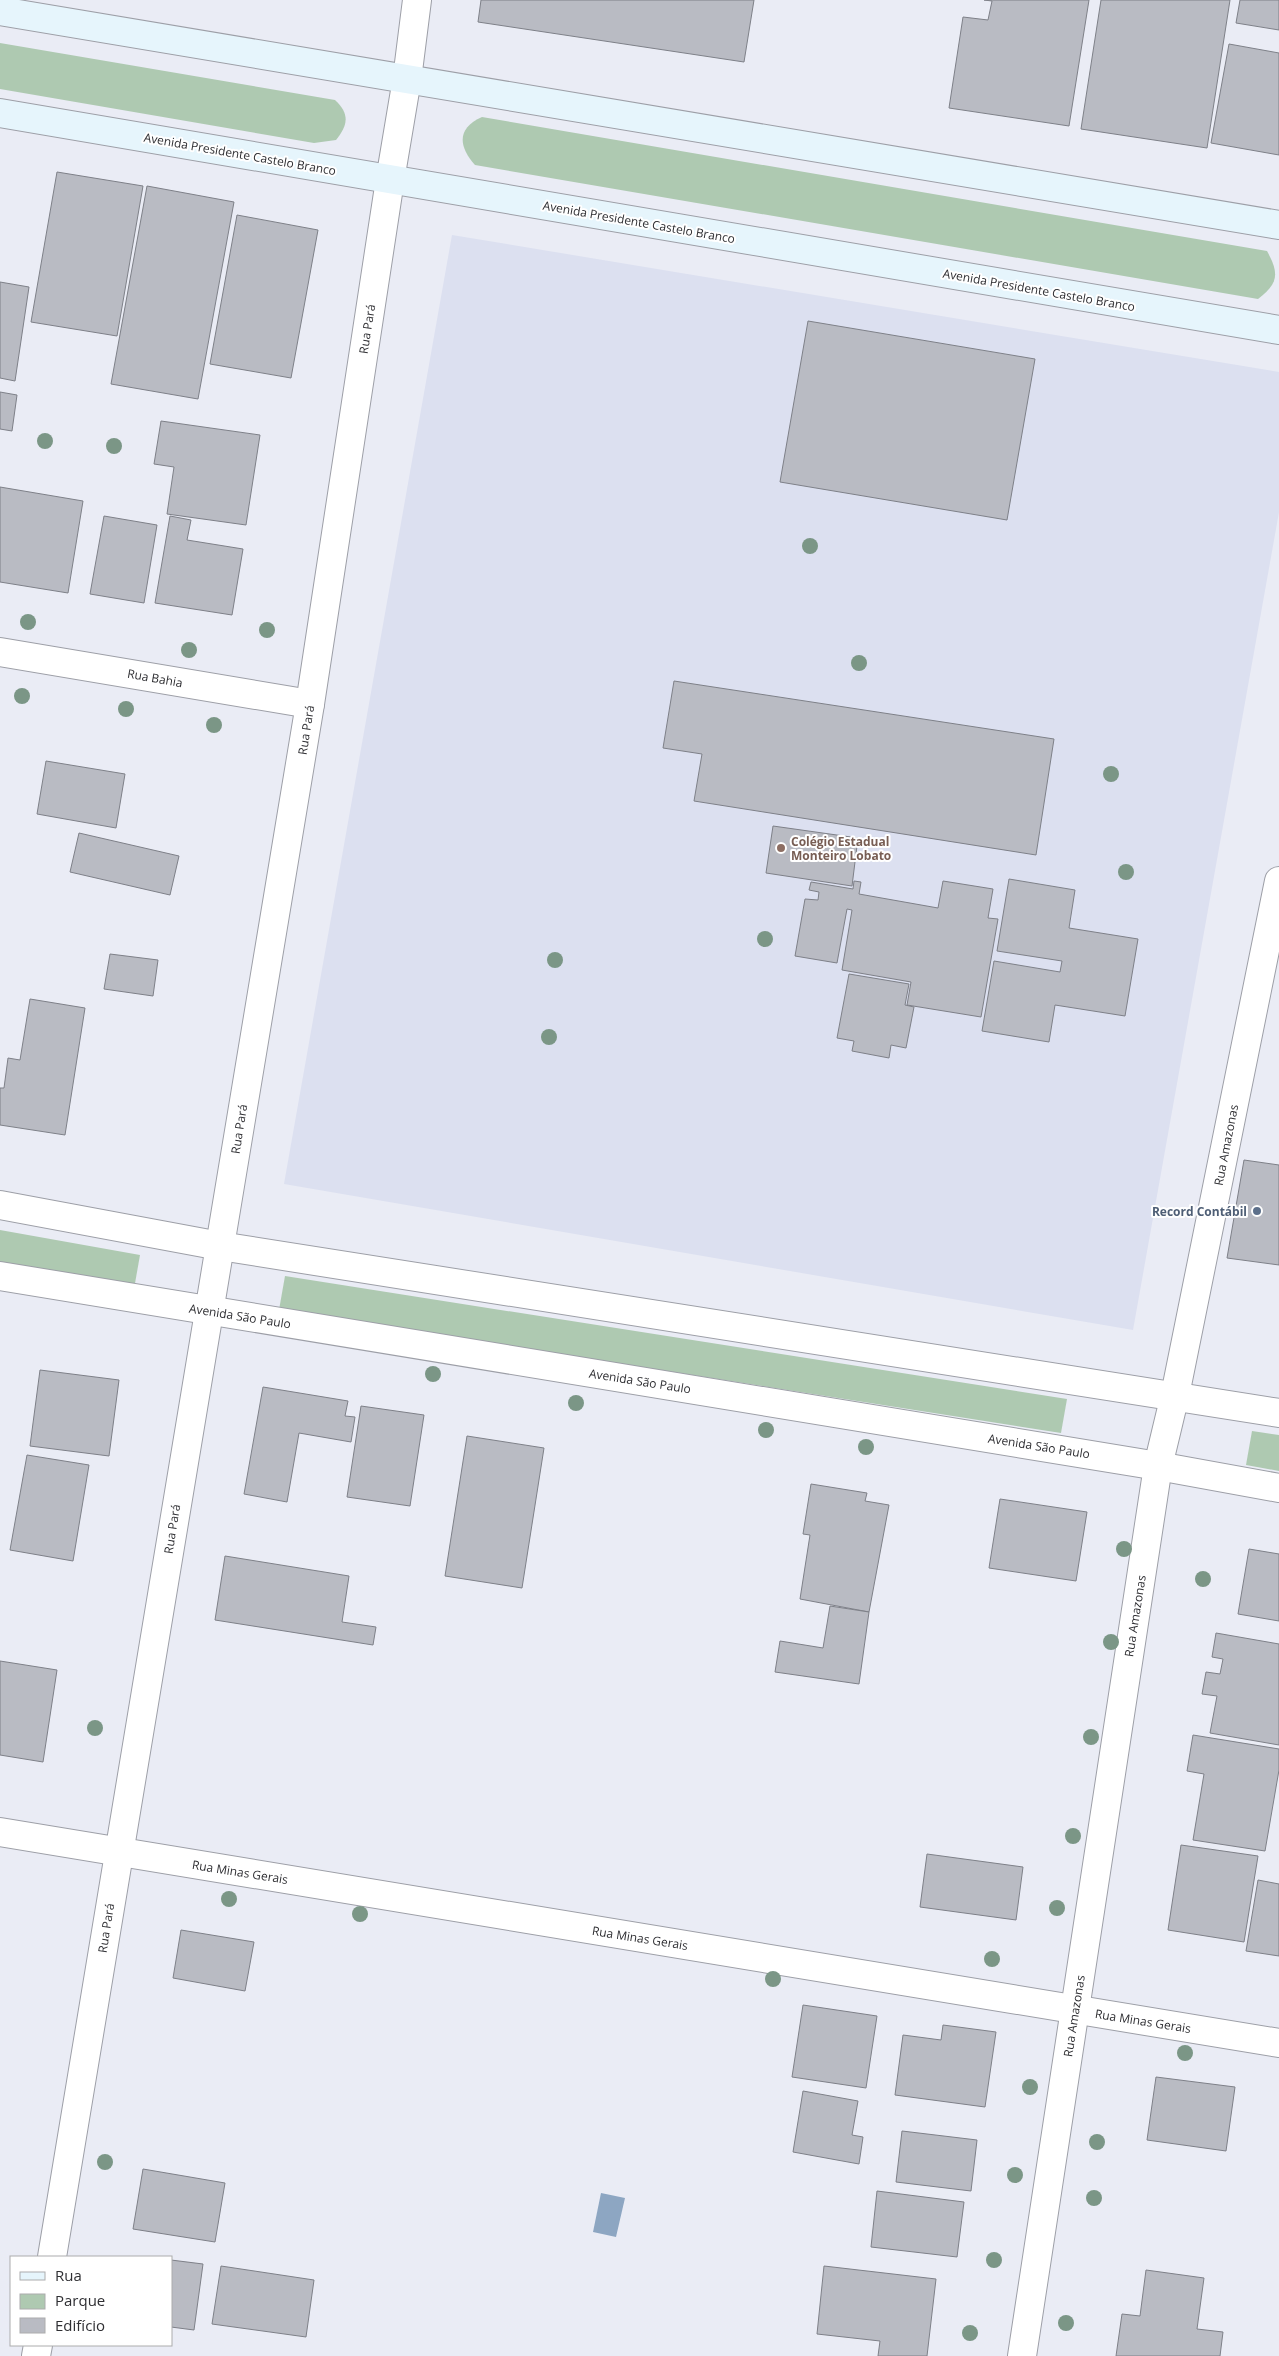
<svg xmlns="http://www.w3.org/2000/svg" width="1279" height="2356" font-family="'Open Sans',sans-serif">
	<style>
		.built { fill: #dce0f0 }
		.green { fill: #aec9b1 }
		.water { fill: #8da6c2 }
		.building { fill: #b9bbc3; stroke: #7e8088 }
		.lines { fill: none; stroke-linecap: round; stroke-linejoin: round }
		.minor-casing { stroke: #9d9fa7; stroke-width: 30 }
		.tertiary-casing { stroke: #9d9fa7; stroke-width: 30 }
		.secondary-casing { stroke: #9d9fa7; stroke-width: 30 }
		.minor { stroke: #fff; stroke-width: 28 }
		.tertiary { stroke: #fff; stroke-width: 28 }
		.secondary { stroke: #e6f5fc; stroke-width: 28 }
		.tree { fill: #7b9686 }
		.education-dot { fill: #8d6e63; stroke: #fff; stroke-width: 2 }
		.service-dot { fill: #5c6f8a; stroke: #fff; stroke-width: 2 }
		.labels { text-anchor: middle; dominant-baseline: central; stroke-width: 4; stroke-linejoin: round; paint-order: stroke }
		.street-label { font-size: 12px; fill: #2f2f33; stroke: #fff }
		.education-label { font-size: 12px; font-weight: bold; fill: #785e54; stroke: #fff; text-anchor: start }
		.service-label { font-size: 12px; font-weight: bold; fill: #4e5e75; stroke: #fff; text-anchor: end }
	</style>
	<rect width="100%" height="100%" fill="#eaecf5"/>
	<path class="built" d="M452,235L1279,372V512L1133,1330L284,1184Z"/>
	<g class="green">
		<path d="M0,43L335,100C350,114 348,125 336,140L314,143L0,89Z"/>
		<path d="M482,117L1267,251C1279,273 1279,283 1258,299L475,165C458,146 457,128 482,117Z"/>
		<path d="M0,1230L140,1255L134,1289L0,1266Z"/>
		<path d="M285,1276L1067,1399L1061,1433L279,1310Z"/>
		<path d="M1252,1431L1279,1435V1471L1246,1465Z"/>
	</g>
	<path class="water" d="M601,2193L625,2198L616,2237L593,2232Z"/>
	<g class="building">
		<path d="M481,0H754L744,62L478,22Z"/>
		<path d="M984,0H1089L1069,126L949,108L963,17L988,20L992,1Z"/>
		<path d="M1101,0H1230L1207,148L1081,129Z"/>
		<path d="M1240,0H1279V30L1236,23Z"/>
		<path d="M1229,44L1279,53V155L1211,143Z"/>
		<path d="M57,172L143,186L117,336L31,322Z"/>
		<path d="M147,186L234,202L198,399L111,384Z"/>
		<path d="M237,215L318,230L291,378L210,364Z"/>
		<path d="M0,282L29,287L15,381L0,378Z"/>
		<path d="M808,321L1035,359L1007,520L780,482Z"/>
		<path d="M0,392L17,395L12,431L0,429Z"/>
		<path d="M161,421L260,435L246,525L167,514L174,467L154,464Z"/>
		<path d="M0,487L83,501L68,593L0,582Z"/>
		<path d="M104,516L157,525L144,603L90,594Z"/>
		<path d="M170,516L191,520L187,540L243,549L232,615L155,603Z"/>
		<path d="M674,681L1054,739L1036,855L694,801L702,754L663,748Z"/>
		<path d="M46,761L125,774L116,828L37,814Z"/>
		<path d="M773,826L858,838L852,886L766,873Z"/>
		<path d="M79,833L179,856L170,895L70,872Z"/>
		<path d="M1009,879L1075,890L1069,928L1138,939L1125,1016L1055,1005L1049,1042L982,1031L994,961L1060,972L1062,961L997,951Z"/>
		<path d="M854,881L861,882L859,894L938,908L943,881L993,889L988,918L998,919L981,1017L907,1005L911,982L842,970L852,910L847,909L837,963L795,956L805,899L818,900L819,892L809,890L811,882L853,889Z"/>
		<path d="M110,954L158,960L153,996L104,989Z"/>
		<path d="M849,974L909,984L905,1005L914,1007L906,1048L891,1045L889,1058L852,1051L854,1041L837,1038Z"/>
		<path d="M30,999L85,1008L65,1135L0,1125V1088H4L8,1058L20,1060Z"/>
		<path d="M1244,1160L1279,1165V1265L1227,1258Z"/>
		<path d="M40,1370L119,1380L109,1456L30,1446Z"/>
		<path d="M263,1387L348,1401L345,1416L355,1417L351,1442L299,1433L287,1502L244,1494Z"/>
		<path d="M361,1406L424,1415L410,1506L347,1497Z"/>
		<path d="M467,1436L544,1448L522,1588L445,1576Z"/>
		<path d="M27,1455L89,1465L73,1561L10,1550Z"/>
		<path d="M811,1484L867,1493L865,1501L889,1505L869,1612L800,1599L810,1535L803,1534Z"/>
		<path d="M1000,1499L1087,1512L1076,1581L989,1568Z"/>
		<path d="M1249,1549L1279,1554V1621L1238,1614Z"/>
		<path d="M225,1556L349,1576L342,1622L376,1627L373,1645L215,1620Z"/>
		<path d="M830,1606L869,1612L859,1684L775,1672L780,1641L823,1648Z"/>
		<path d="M1216,1633L1279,1644V1745L1210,1733L1217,1696L1202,1694L1206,1672L1220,1674L1223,1659L1212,1657Z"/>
		<path d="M0,1661L57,1670L43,1762L0,1755Z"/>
		<path d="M1193,1735L1279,1749V1770L1265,1851L1193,1840L1204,1774L1187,1771Z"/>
		<path d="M1181,1845L1258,1856L1244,1942L1168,1930Z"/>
		<path d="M927,1854L1023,1867L1016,1920L920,1907Z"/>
		<path d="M1258,1880L1279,1884V1956L1246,1951Z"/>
		<path d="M181,1930L254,1942L245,1991L173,1978Z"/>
		<path d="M803,2005L877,2016L866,2088L792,2077Z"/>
		<path d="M943,2025L996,2032L985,2107L895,2095L903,2035L941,2040Z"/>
		<path d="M1156,2077L1235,2087L1226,2151L1147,2140Z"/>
		<path d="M803,2091L858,2101L852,2135L863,2137L859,2164L793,2152Z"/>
		<path d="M902,2131L977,2140L971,2191L896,2182Z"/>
		<path d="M143,2169L225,2183L215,2242L133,2229Z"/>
		<path d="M877,2191L964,2202L957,2257L871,2247Z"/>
		<path d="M171,2260L203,2264L194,2330L171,2327Z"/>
		<path d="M221,2266L314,2280L306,2337L212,2324Z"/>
		<path d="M824,2266L936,2279L927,2356H878L880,2341L817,2334Z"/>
		<path d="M1146,2270L1204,2278L1197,2329L1223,2332L1220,2356H1116L1122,2314L1140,2316Z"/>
	</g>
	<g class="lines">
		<defs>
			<g id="minor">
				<path d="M0,652L310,704"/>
				<path d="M0,1832L1279,2043"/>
				<path d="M52,2257L310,704L390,180L407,79L417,0"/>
				<path d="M36,2356L38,2345"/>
				<path d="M1022,2356L1158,1466L1175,1395L1279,881"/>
			</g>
			<g id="tertiary">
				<path d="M0,1205L220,1246L1279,1413"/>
				<path d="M0,1276L1158,1466L1279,1488"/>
			</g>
			<g id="secondary">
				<path d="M0,11L1279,225"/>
				<path d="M0,113L1279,330"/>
			</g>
		</defs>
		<use href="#minor" class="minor-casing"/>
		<use href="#tertiary" class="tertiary-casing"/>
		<use href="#secondary" class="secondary-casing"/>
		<use href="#minor" class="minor"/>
		<use href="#tertiary" class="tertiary"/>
		<use href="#secondary" class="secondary"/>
	</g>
	<g class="tree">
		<circle cx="45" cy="441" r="8"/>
		<circle cx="114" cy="446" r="8"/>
		<circle cx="810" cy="546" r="8"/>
		<circle cx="28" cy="622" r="8"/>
		<circle cx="267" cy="630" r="8"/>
		<circle cx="189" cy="650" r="8"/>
		<circle cx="859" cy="663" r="8"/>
		<circle cx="22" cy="696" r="8"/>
		<circle cx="126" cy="709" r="8"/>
		<circle cx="214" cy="725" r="8"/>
		<circle cx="1111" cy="774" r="8"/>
		<circle cx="1126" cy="872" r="8"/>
		<circle cx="765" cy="939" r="8"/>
		<circle cx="555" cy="960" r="8"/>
		<circle cx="549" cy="1037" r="8"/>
		<circle cx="433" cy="1374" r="8"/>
		<circle cx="576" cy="1403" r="8"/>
		<circle cx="766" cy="1430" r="8"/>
		<circle cx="866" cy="1447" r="8"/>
		<circle cx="1124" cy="1549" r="8"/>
		<circle cx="1203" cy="1579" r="8"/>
		<circle cx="1111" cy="1642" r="8"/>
		<circle cx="95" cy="1728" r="8"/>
		<circle cx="1091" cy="1737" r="8"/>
		<circle cx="1073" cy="1836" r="8"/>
		<circle cx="229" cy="1899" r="8"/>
		<circle cx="1057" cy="1908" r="8"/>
		<circle cx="360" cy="1914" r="8"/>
		<circle cx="992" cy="1959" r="8"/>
		<circle cx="773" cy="1979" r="8"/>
		<circle cx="1185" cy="2053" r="8"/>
		<circle cx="1030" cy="2087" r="8"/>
		<circle cx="1097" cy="2142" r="8"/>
		<circle cx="105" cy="2162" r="8"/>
		<circle cx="1015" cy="2175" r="8"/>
		<circle cx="1094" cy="2198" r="8"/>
		<circle cx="994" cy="2260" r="8"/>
		<circle cx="1066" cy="2323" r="8"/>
		<circle cx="970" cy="2333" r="8"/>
	</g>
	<circle class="education-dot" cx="781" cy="848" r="5"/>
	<circle class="service-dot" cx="1257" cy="1211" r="5"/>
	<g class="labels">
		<g class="street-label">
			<text transform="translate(240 154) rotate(10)">Avenida Presidente Castelo Branco</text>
			<text transform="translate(639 222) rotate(10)">Avenida Presidente Castelo Branco</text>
			<text transform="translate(1039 290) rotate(10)">Avenida Presidente Castelo Branco</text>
			<text transform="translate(367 329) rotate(-81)">Rua Pará</text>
			<text transform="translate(155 678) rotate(10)">Rua Bahia</text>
			<text transform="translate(306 730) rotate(-81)">Rua Pará</text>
			<text transform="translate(239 1129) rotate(-81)">Rua Pará</text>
			<text transform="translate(1226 1145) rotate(-79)">Rua Amazonas</text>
			<text transform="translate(240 1316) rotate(9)">Avenida São Paulo</text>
			<text transform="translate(640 1381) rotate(9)">Avenida São Paulo</text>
			<text transform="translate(1039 1446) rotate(9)">Avenida São Paulo</text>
			<text transform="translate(172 1529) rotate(-81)">Rua Pará</text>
			<text transform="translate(1135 1616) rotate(-81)">Rua Amazonas</text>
			<text transform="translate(240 1872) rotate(9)">Rua Minas Gerais</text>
			<text transform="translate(106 1928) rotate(-81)">Rua Pará</text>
			<text transform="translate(640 1938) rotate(9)">Rua Minas Gerais</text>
			<text transform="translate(1074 2016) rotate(-81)">Rua Amazonas</text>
			<text transform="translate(1143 2021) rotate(9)">Rua Minas Gerais</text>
		</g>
		<g class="education-label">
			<text x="791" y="841">Colégio Estadual<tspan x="791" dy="14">Monteiro Lobato</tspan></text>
		</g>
		<g class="service-label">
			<text x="1247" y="1211">Record Contábil</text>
		</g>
	</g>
	<rect x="10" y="2256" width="162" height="90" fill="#ffffff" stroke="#acacad"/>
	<rect x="20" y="2272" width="25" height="8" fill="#e6f5fc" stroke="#acacad"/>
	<text x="55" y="2281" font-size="15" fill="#2f2f33">Rua</text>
	<rect x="20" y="2294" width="25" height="15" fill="#aec9b1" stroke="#acacad"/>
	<text x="55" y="2306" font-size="15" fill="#2f2f33">Parque</text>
	<rect x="20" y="2318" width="25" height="15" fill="#b9bbc3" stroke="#acacad"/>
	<text x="55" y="2331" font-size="15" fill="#2f2f33">Edifício</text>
</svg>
